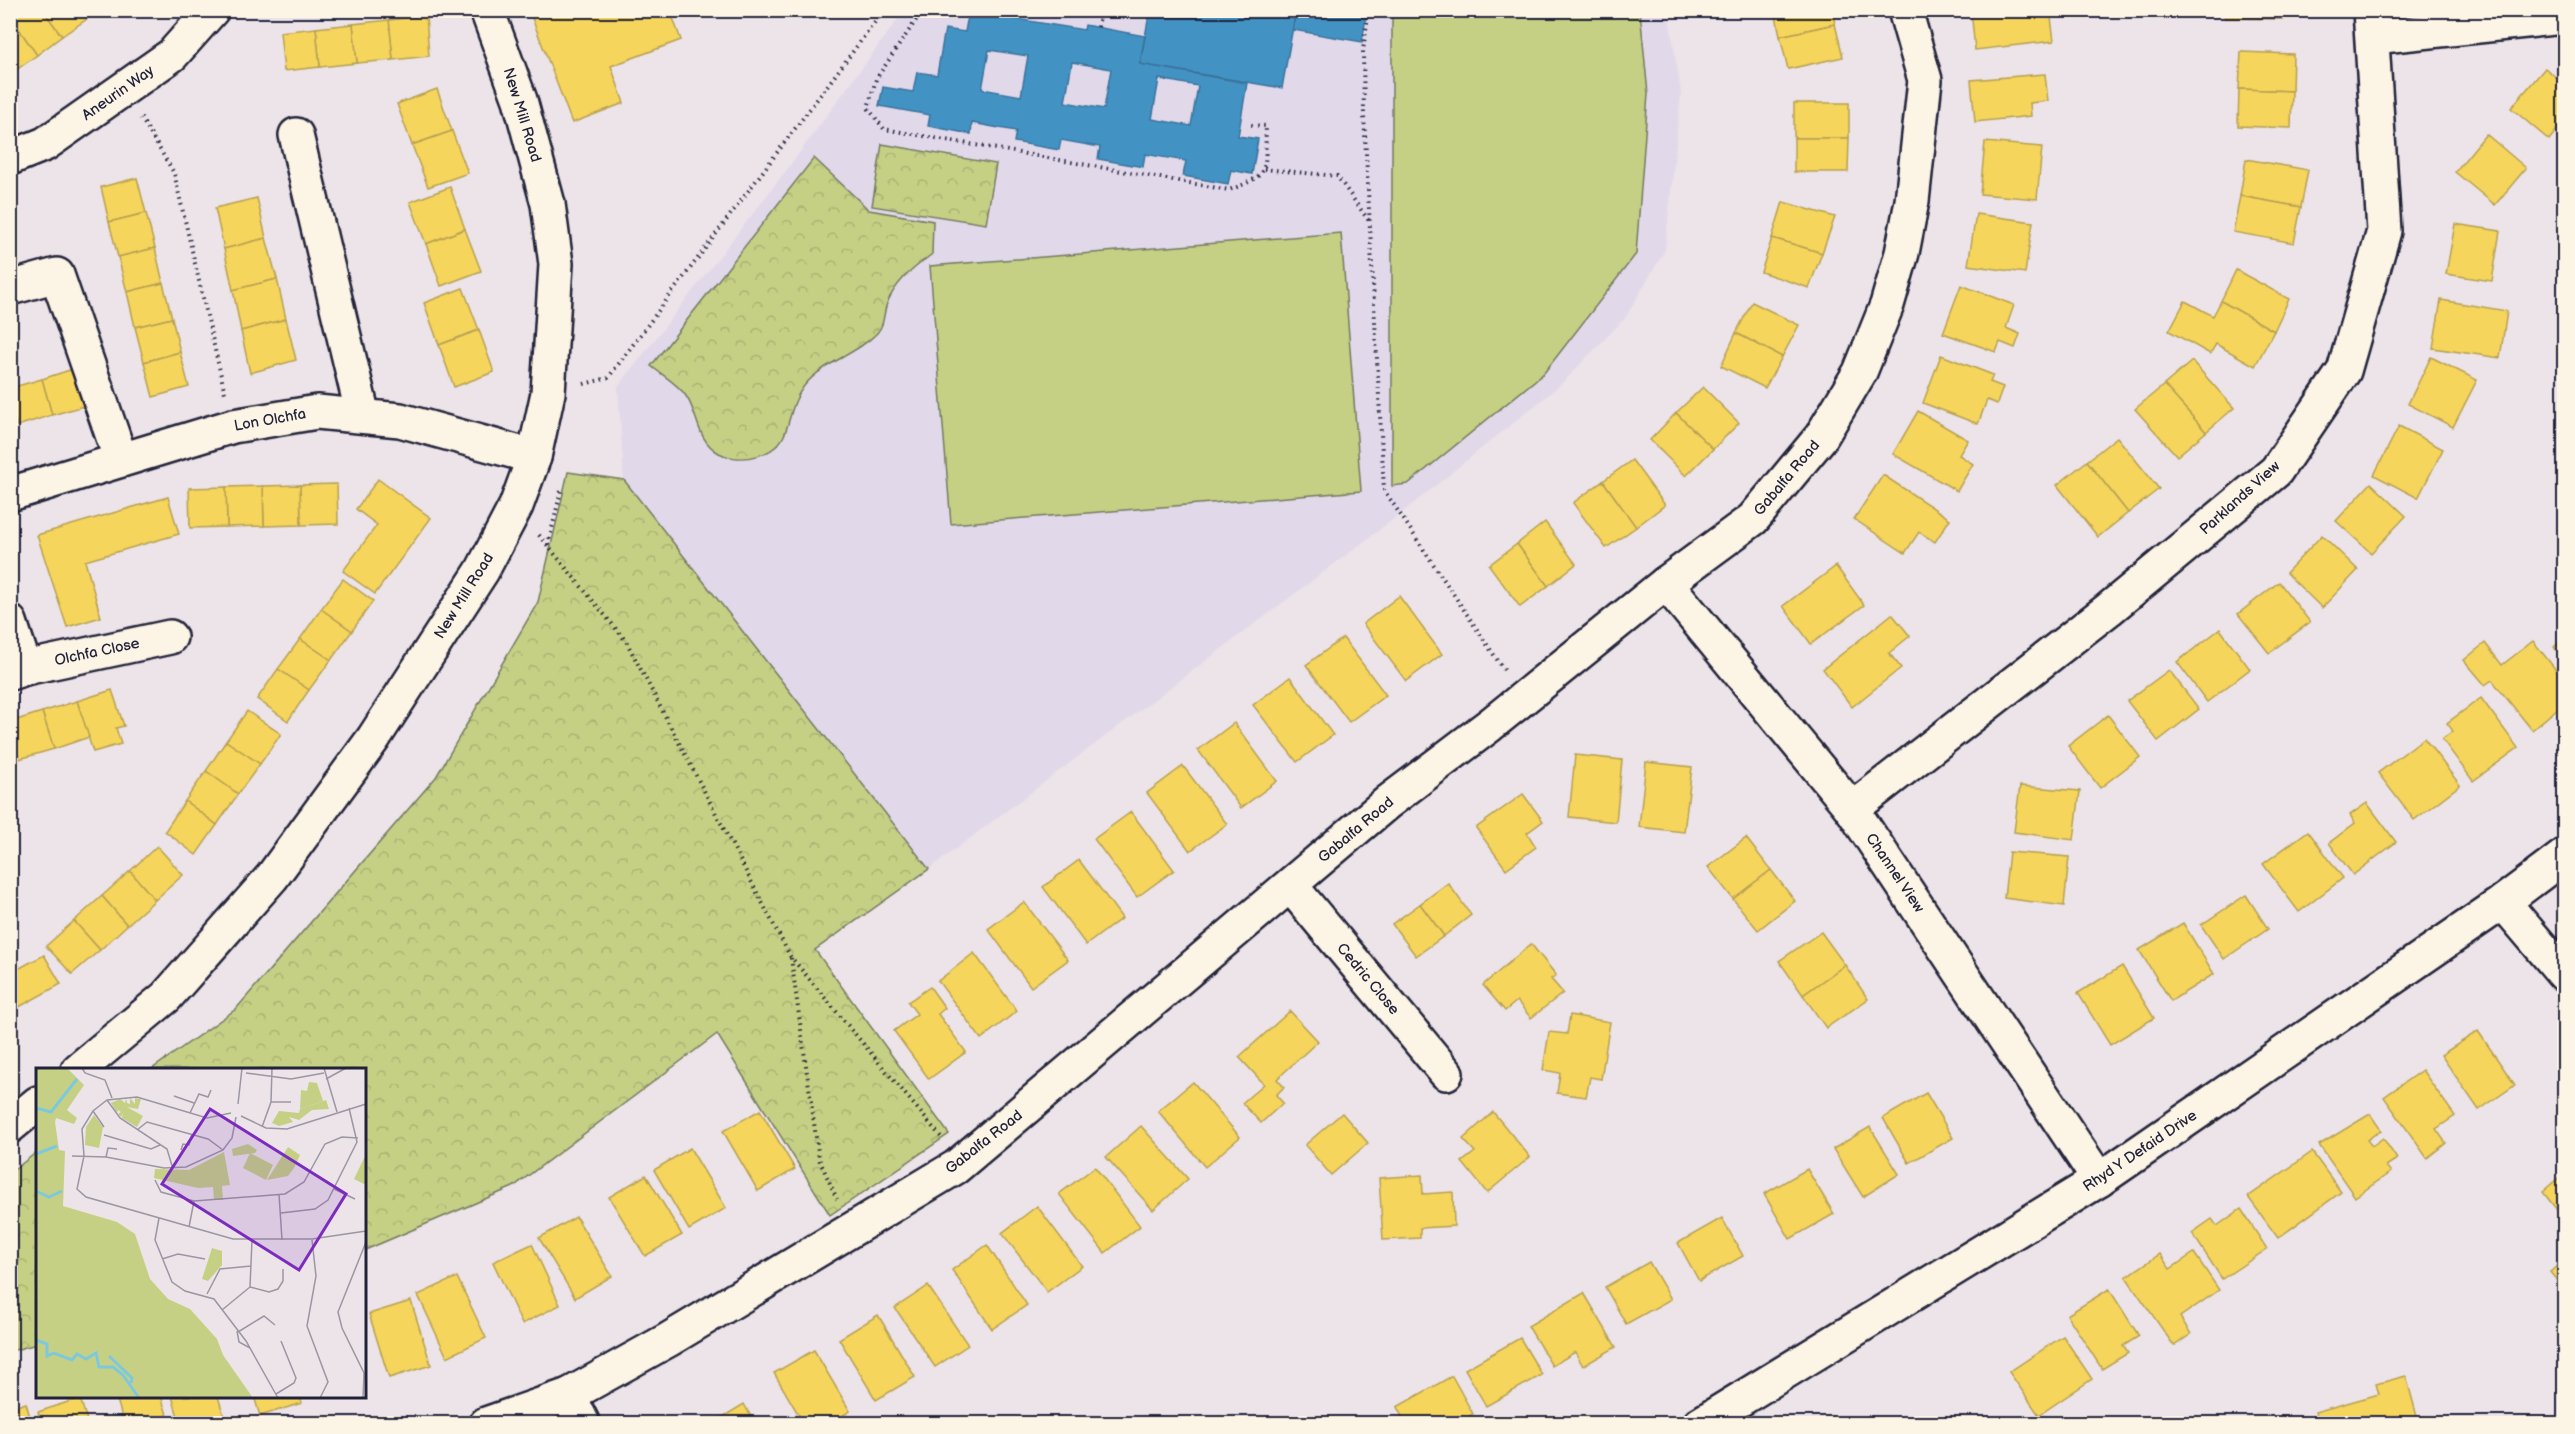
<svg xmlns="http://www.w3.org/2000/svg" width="2575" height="1434" font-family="'Balsamiq Sans',sans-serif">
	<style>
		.built { fill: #e1d8ea }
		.forest { fill: url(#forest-crowns); stroke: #747960; stroke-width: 1.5 }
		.garden { fill: #c5d084; stroke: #747960; stroke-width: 1.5 }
		.homes { fill: #f6d55c; stroke: #b69f52; stroke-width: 1.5 }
		.schools { fill: #4393c3; stroke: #39719a; stroke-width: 1.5; fill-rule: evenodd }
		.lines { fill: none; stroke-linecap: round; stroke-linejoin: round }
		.minor-casing { stroke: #22223b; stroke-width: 38 }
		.path { stroke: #22223b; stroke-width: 4; stroke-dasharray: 1.5 4.5; stroke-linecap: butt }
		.minor { stroke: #fcf5e5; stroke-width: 33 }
		.labels { text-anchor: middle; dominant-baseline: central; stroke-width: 6; stroke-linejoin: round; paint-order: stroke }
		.street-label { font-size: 15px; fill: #22223b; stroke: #fcf5e5 }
		.inset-river { fill: none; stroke: #7ec8de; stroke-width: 3 }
		.inset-road { fill: none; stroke: #9b96a3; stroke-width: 1.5 }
		.view { fill: #7b2cbf; fill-opacity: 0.15; stroke: #7b2cbf; stroke-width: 3 }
		.inset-edge { fill: none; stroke: #22223b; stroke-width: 3 }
	</style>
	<defs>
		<pattern id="forest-crowns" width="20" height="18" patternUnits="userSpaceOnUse" patternTransform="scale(1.5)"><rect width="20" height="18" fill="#c5d084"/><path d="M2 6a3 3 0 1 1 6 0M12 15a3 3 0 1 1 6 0" fill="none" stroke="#a9b273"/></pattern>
	</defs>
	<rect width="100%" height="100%" fill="#ece4e8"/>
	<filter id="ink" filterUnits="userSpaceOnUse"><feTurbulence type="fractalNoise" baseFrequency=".0167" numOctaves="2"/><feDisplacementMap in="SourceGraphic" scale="12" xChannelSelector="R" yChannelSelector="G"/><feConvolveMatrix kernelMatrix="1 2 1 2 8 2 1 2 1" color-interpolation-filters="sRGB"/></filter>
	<g filter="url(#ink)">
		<path class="built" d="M904,11H1668L1681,93L1665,250L1625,318L1560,385L1399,515L929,869L624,480L618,387L789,167Z"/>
		<g class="forest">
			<path d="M882,144L996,164L986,224L872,206Z"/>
			<path d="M814,158L869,210L933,221L932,254C913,269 897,280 887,303C883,314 885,324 877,333C856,355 823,362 804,386C793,400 791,417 785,433C776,457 740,464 719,453C696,440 699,415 686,396C678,384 662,375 651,366Z"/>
			<path d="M568,472L624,480L929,869L815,950L949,1134L830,1215L717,1034L513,1187L365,1250L364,1070L152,1069L236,1009L436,777L538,602Z"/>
			<path d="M37,1152V1344L11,1351V1172Z"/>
		</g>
		<g class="garden">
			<path d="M1392,11H1640L1648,94L1636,254L1544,373L1408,484L1392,486Z"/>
			<path d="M1341,233L1361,491L951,524L930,266Z"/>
		</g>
		<g class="homes">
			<path d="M22,10H43L62,36L37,55L11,18Z"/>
			<path d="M43,10H81L87,19L62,36Z"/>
			<path d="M529,10H670L681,40L611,66L624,103L572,123Z"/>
			<path d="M1775,10H1832L1835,24L1780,36Z"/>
			<path d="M1971,10H2050L2054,41L1975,50Z"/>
			<path d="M2225,10H2283L2284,19L2225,18Z"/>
			<path d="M426,16L429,56L393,60L389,20Z"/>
			<path d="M11,18L37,55L12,73L10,70Z"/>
			<path d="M389,20L393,60L357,63L353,24Z"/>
			<path d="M353,24L357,63L320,67L316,28Z"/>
			<path d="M1835,24L1843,57L1788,69L1780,36Z"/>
			<path d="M316,28L320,67L284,71L280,32Z"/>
			<path d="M2241,52L2293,54L2292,91L2239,89Z"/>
			<path d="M2545,68L2564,84V121L2549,140L2511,108Z"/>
			<path d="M2045,74L2048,101L2030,103L2031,116L1975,122L1971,80Z"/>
			<path d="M437,89L452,131L412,145L397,104Z"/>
			<path d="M2239,89L2292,91L2291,128L2238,126Z"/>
			<rect x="1794" y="103" width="55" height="35"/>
			<path d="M452,131L468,173L428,187L412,145Z"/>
			<path d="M2486,134L2526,168L2495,205L2455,172Z"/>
			<path d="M1794,138H1849L1848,172H1794Z"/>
			<path d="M1985,142L2042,147L2037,199L1980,194Z"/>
			<path d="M2246,159L2308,170L2301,207L2240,196Z"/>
			<path d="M137,178L146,213L109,222L101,187Z"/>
			<path d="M450,187L465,229L426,244L410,202Z"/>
			<path d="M2240,196L2301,207L2294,243L2233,232Z"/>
			<path d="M257,198L266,238L224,249L215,208Z"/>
			<path d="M1783,202L1835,217L1822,253L1772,238Z"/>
			<path d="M146,213L155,248L118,257L109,222Z"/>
			<path d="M1976,214L2033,222L2025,273L1968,265Z"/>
			<path d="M2455,224L2500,231L2492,281L2446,274Z"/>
			<path d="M465,229L481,271L441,286L426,244Z"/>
			<path d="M266,238L277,279L233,290L224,249Z"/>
			<path d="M1772,238L1822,253L1809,288L1761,272Z"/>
			<path d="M155,248L163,283L127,292L118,257Z"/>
			<path d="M2236,270L2289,299L2274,331L2221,301Z"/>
			<path d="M277,279L286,319L241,331L233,290Z"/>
			<path d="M163,283L172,318L135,327L127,292Z"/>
			<path d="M1961,285L2014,305L2006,328L2020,334L2015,348L2000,342L1996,352L1943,333Z"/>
			<path d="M463,288L479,330L439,345L424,303Z"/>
			<path d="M2441,300L2507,311L2500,358L2433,348Z"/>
			<path d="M2185,301L2213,316L2221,301L2274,331L2255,366L2216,344L2210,354L2169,331Z"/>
			<path d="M1752,302L1799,325L1782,357L1736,333Z"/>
			<path d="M172,318L180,352L144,362L135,327Z"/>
			<path d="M286,319L296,360L250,373L241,331Z"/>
			<path d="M479,330L494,372L454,387L439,345Z"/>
			<path d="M1736,333L1782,357L1765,388L1721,366Z"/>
			<path d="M180,352L189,387L153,397L144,362Z"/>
			<path d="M1941,355L1993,375L1990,382L2003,387L1997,404L1987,400L1978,424L1923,403Z"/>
			<path d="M2431,357L2477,380L2453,427L2408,404Z"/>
			<path d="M2192,361L2234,408L2206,432L2164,385Z"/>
			<path d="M76,368L87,405L52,415L42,379Z"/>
			<path d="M42,379L52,415L17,426L10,404V388Z"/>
			<path d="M2164,385L2206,432L2177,456L2135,409Z"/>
			<path d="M1703,387L1739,423L1713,449L1676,413Z"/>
			<path d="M1918,411L1968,440L1959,455L1973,464L1957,491L1893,454Z"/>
			<path d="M1676,413L1713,449L1686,476L1650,440Z"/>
			<path d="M2399,426L2443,449L2418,498L2374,475Z"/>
			<path d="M2117,437L2159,489L2128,513L2087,461Z"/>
			<path d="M1632,460L1665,505L1636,527L1603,481Z"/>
			<path d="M2087,461L2128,513L2098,537L2057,485Z"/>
			<path d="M1883,475L1950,519L1935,542L1919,532L1905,553L1854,519Z"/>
			<path d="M378,479L431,518L375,594L343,571L377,525L356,509Z"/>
			<path d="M1603,481L1636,527L1606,548L1573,503Z"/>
			<path d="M2371,483L2406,516L2371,553L2336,521Z"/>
			<path d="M337,484L338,524L301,525L300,485Z"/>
			<path d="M300,485L301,525L264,526L263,486Z"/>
			<path d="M263,486L264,526L227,527L226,487Z"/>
			<path d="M226,487L227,527L190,528L189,488Z"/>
			<path d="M168,497L179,534L85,561L101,617L67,627L37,535Z"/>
			<path d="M1545,522L1576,564L1548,586L1517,544Z"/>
			<path d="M2322,535L2358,570L2322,608L2286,573Z"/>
			<path d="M1517,544L1548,586L1520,607L1489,565Z"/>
			<path d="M1836,566L1864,605L1811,644L1783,606Z"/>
			<path d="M343,579L373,601L352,631L321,609Z"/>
			<path d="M2279,582L2310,622L2269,653L2238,614Z"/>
			<path d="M1399,596L1442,654L1406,681L1363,624Z"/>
			<path d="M321,609L352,631L331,660L300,639Z"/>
			<path d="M1892,614L1910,636L1889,653L1901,668L1852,707L1823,669Z"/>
			<path d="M2220,629L2250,669L2207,702L2177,662Z"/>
			<path d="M2564,629V660L2554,647L2563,639L2559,634Z"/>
			<path d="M1343,638L1386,695L1349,722L1306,665Z"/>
			<path d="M300,639L331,660L309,690L278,669Z"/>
			<path d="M2533,641L2564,680V703L2532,730L2492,680L2485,685L2464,660L2485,643L2502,665Z"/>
			<path d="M278,669L309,690L288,721L257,699Z"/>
			<path d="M2169,670L2199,709L2158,741L2127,701Z"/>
			<path d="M1290,677L1333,735L1297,762L1253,705Z"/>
			<path d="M112,690L124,726L116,728L121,744L93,752L77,701Z"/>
			<path d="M2481,698L2518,748L2473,781L2442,739L2453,731L2447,723Z"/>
			<path d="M77,701L89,737L54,749L42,712Z"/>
			<path d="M247,711L281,734L260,764L226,741Z"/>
			<path d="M42,712L54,749L19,759L10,722Z"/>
			<path d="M2108,715L2140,757L2100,788L2068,746Z"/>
			<path d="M1234,723L1277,781L1241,808L1198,750Z"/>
			<path d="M10,731L19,759L10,762Z"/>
			<path d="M2424,738L2460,785L2414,820L2378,773Z"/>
			<path d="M226,741L260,764L238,794L206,771Z"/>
			<path d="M1575,755L1622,760L1616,822L1569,817Z"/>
			<path d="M1646,762L1692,767L1684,832L1639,827Z"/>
			<path d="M1183,766L1227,824L1190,851L1147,793Z"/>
			<path d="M206,771L238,794L217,825L185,801Z"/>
			<path d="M2020,786L2080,791L2074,840L2014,832Z"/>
			<path d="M1523,794L1543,821L1527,833L1536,847L1506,869L1476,828Z"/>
			<path d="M185,801L217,825L196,855L165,831Z"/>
			<path d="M2367,803L2396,842L2353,875L2329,843L2355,823L2350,815Z"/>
			<path d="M1131,812L1174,870L1137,897L1094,839Z"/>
			<path d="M2308,831L2343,878L2299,912L2263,864Z"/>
			<path d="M1746,838L1771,870L1733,899L1708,867Z"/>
			<path d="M157,846L183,875L155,900L130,871Z"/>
			<path d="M2009,852L2069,857L2064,906L2004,898Z"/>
			<path d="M1079,860L1122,918L1086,945L1043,887Z"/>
			<path d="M1771,870L1795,901L1758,930L1733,899Z"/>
			<path d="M130,871L155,900L127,925L102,896Z"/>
			<path d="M1448,883L1471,915L1444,936L1420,904Z"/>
			<path d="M2246,895L2268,929L2224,959L2201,925Z"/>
			<path d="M102,896L127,925L100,950L74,921Z"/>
			<path d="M1024,902L1068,960L1031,987L988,929Z"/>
			<path d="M1420,904L1444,936L1416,956L1392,924Z"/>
			<path d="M74,921L100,950L72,974L46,946Z"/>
			<path d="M2183,923L2214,974L2171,1001L2139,950Z"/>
			<path d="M1821,932L1845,965L1803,995L1779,961Z"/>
			<path d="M1531,944L1556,975L1551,979L1563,993L1531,1018L1517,1001L1505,1011L1483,985Z"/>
			<path d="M974,953L1017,1011L981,1039L938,981Z"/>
			<path d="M44,955L61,984L10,1012V956L18,969Z"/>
			<path d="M1845,965L1868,999L1826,1028L1803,995Z"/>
			<path d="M2122,966L2154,1018L2110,1045L2078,993Z"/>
			<path d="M930,987L945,1008L938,1014L966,1052L929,1079L894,1031L917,1014L908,1002Z"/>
			<path d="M1290,1011L1318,1041L1277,1079L1284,1087L1276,1095L1283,1103L1261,1123L1242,1103L1264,1084L1239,1057Z"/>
			<path d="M1570,1015L1610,1022L1601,1079L1590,1077L1586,1097L1557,1093L1560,1073L1543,1070L1549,1032L1567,1034Z"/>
			<path d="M2478,1031L2515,1085L2479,1110L2441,1055Z"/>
			<path d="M2422,1070L2455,1116L2436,1129L2446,1143L2427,1158L2384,1097Z"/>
			<path d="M1193,1082L1240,1137L1205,1167L1158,1111Z"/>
			<path d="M1926,1093L1953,1138L1909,1163L1883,1118Z"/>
			<path d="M760,1110L795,1169L758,1191L723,1131Z"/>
			<path d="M1493,1112L1530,1157L1487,1193L1462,1162L1475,1152L1463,1139Z"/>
			<path d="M1342,1113L1368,1143L1331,1175L1305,1145Z"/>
			<path d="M2370,1114L2381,1130L2367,1140L2372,1146L2383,1138L2397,1159L2386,1166L2391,1172L2355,1197L2319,1145Z"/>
			<path d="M1141,1126L1188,1179L1153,1210L1106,1157Z"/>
			<path d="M1870,1127L1899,1174L1863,1197L1833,1149Z"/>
			<path d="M690,1148L726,1208L689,1230L654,1170Z"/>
			<path d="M2312,1152L2341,1192L2278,1238L2248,1197Z"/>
			<path d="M1095,1167L1140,1226L1105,1253L1059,1194Z"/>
			<path d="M1807,1169L1834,1214L1790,1239L1764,1194Z"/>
			<path d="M2564,1174V1219L2543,1192Z"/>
			<path d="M646,1175L682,1235L645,1256L609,1197Z"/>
			<path d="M1422,1175L1423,1194L1453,1192L1454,1226L1420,1228V1238L1383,1240L1379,1178Z"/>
			<path d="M1037,1206L1082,1266L1047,1292L1002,1233Z"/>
			<path d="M2241,1209L2267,1249L2222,1279L2192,1233L2212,1219L2217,1226Z"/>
			<path d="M576,1217L612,1276L575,1298L539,1238Z"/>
			<path d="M1722,1218L1743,1256L1699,1281L1678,1243Z"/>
			<path d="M532,1244L560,1305L522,1324L493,1262Z"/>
			<path d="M987,1245L1027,1305L992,1329L952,1270Z"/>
			<path d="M2194,1253L2219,1290L2180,1317L2191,1334L2174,1346L2126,1277L2160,1254L2170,1269Z"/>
			<path d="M2564,1260V1282L2559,1283L2550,1272Z"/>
			<path d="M1649,1262L1671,1299L1626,1324L1605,1287Z"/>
			<path d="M457,1277L486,1338L447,1357L418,1295Z"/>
			<path d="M928,1286L968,1345L935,1367L895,1308Z"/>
			<path d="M2109,1289L2139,1336L2123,1346L2128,1353L2102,1369L2067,1315Z"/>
			<path d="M1584,1293L1616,1347L1583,1366L1575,1352L1552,1366L1528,1326Z"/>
			<path d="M411,1301L431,1365L389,1378L369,1314Z"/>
			<path d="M878,1315L915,1377L876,1400L839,1339Z"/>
			<path d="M2063,1336L2092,1379L2039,1415L2009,1372Z"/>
			<path d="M1520,1338L1542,1375L1486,1406L1465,1369Z"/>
			<path d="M814,1350L850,1411L830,1424H804L774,1373Z"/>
			<path d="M1452,1376L1473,1414L1457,1424H1406L1397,1407Z"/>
			<path d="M2406,1376L2419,1424H2319L2315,1412L2379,1394L2376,1384Z"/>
			<path d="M116,1396H161L170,1424H124Z"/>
			<path d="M172,1396H218L226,1424H180Z"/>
			<path d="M254,1396H300L302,1403L260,1416Z"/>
			<path d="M80,1398L88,1424H42L38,1412Z"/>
			<path d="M26,1403L32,1424H10V1408Z"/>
			<path d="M744,1404L755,1424H711Z"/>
		</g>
		<g class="schools">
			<path d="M969,10H1011L1010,18L1084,30L1085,25L1145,36L1140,64L1247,83L1238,136L1258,139L1252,174L1231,170L1228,184L1183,176L1186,161L1145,154L1143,167L1098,159L1100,147L1061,140L1059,150L1014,142L1016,131L972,123L971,134L928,126L930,115L879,106L883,87L913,92L917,72L937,75L945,29L965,32ZM989,50L1028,56L1021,96L982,89ZM1072,62L1111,69L1104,109L1065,102ZM1159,79L1198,86L1191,126L1152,119Z"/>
			<path d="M1150,10H1296L1282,88L1140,64Z"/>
			<path d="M1296,10H1367L1362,42L1293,30Z"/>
		</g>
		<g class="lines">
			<defs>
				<g id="minor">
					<path d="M2373,37L2564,17"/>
					<path d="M296,135L363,416"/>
					<path d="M10,158L45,144L172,55L212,10"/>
					<path d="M10,288L57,275L121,460"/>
					<path d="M10,494L233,426L317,412L400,420L534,457"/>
					<path d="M1666,583L1852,809L2099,1180"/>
					<path d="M10,622L25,668L10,673"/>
					<path d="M25,668L170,637"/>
					<path d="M1852,809L2109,609L2276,471L2344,371L2384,231L2370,10"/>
					<path d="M1291,886L1446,1073"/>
					<path d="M2503,902L2564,974"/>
					<path d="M78,1070L166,997L272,877L373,739L482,571L516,506L534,457L548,393L556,264L548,204L520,100L487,10"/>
					<path d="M10,1126L38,1103"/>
					<path d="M569,1395L583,1424"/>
					<path d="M486,1424L569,1395L668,1340L956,1167L1388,802L1490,725L1666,583L1753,519L1821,437L1860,372L1887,305L1902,253L1912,201L1925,80L1905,10"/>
					<path d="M1700,1424L2099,1180L2503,902L2564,856"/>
				</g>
			</defs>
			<use href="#minor" class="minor-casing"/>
			<g class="path">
				<path d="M923,10L876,79L868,108L884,129L1229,190C1273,174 1264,171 1266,126L1251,125"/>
				<path d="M1369,10L1363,50L1364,116L1384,490L1504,670"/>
				<path d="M1098,27L1101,10"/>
				<path d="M141,118L174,173L225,393"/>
				<path d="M1264,169L1337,176L1369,221"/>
				<path d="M584,384L608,378L884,10"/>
				<path d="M539,535L626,641L790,956L941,1137"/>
				<path d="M548,545L561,491"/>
				<path d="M791,958L819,1159L837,1199"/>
			</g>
			<use href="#minor" class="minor"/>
		</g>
	</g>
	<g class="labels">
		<g class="street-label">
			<text transform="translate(118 93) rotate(-35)">Aneurin Way</text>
			<text transform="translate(522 115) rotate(73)">New Mill Road</text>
			<text transform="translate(270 420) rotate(-10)">Lon Olchfa</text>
			<text transform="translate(1787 478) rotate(-50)">Gabalfa Road</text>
			<text transform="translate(2240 498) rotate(-42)">Parklands View</text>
			<text transform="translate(464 596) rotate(-58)">New Mill Road</text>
			<text transform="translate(97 652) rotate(-12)">Olchfa Close</text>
			<text transform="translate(1356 830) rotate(-40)">Gabalfa Road</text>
			<text transform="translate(1895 873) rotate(56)">Channel View</text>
			<text transform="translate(1368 979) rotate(50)">Cedric Close</text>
			<text transform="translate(984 1142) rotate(-38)">Gabalfa Road</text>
			<text transform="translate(2140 1151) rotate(-34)">Rhyd Y Defaid Drive</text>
		</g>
	</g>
	<g transform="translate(36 1068)">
		<rect width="330" height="330" fill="#ece4e8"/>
		<path d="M176,180L186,183V197L172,213L166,211Z" fill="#c5d084"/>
		<path d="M0,0H31L48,17L31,42L41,50L38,56L20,50L19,54L23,82L29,83L27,138L81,154L99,166L114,211L132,231L154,241L181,271L187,287L217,330H0ZM273,14L281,15L287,33L264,41L265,22L271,23ZM58,47L67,59L63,80L49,77L50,59ZM212,76L221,82L219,85L197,88L196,81ZM188,84L194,117L186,118L187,132H178L177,119L162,120L118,110L119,101L153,102ZM330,86V117L318,111Z" fill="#c5d084"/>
		<path d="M90,30L91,35L94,36V30L99,36V30L105,31L102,41L91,39L107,48L101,59L86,50L87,45L85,49L82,46L85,44L82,42L81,45L75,35L84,31L89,35ZM290,32L293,41L276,42L263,52L253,49L257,54L243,58L236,55L243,43L263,45L264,41ZM252,79L264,87L258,100L252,108L231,112ZM214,85L237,97L230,112L207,100Z" fill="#c5d084"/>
		<path class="inset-river" d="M0,40L15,44L41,11M0,86L21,78M0,123L13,129L26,123M0,272L11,276V288L18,285L36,292L41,286L50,291L60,285L63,299H77L87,307L103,330M73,288L96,310L95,315"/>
		<path class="inset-road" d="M46,0L49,5L69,12L76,30M288,0L301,44M210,5L255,11L288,5M290,11L310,0M138,28L158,35M71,32L84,50L131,81L137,101M235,34H255M202,36L206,0M57,43L68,59M154,45L163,26L172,29L175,22M195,45L171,50L101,29L71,32L57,43L46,61L48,88L41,121L50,129L197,171H276L330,163M205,48L230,60L251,61L330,36M226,59L235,34L236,0M101,62L111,54L172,71L187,82M68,67L115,81L124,77M145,82L147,76L153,77L156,66M36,88L70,89L128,100L150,99L187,82L196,70L200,49M70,89L72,80L81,81M119,112L125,124L158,133L249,126L268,114L289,76L306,69L322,70M298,121L319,131M243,126L246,172M245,145L279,141L292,132L321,74L313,40M123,150L119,172L136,214L149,223L178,231L210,273L242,330M153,159L158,133M276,172L280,208L271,258L292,314L284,330M126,191L142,186L169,191M214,219L233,224L242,221L247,213V201M171,226L184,201L215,198M186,242L214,219L216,172M201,263L203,274L214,280M202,264L228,248L239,257M240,326L258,315L260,310L245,273M327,330L328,305L306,260L302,244L330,174"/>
		<path class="view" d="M174,41L310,126L263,202L126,116Z"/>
		<rect width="330" height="330" class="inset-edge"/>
	</g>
	<rect width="2575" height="1434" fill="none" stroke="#fcf5e5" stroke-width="36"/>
	<rect x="18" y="18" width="2539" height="1398" fill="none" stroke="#22223b" stroke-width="2" filter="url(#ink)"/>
</svg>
